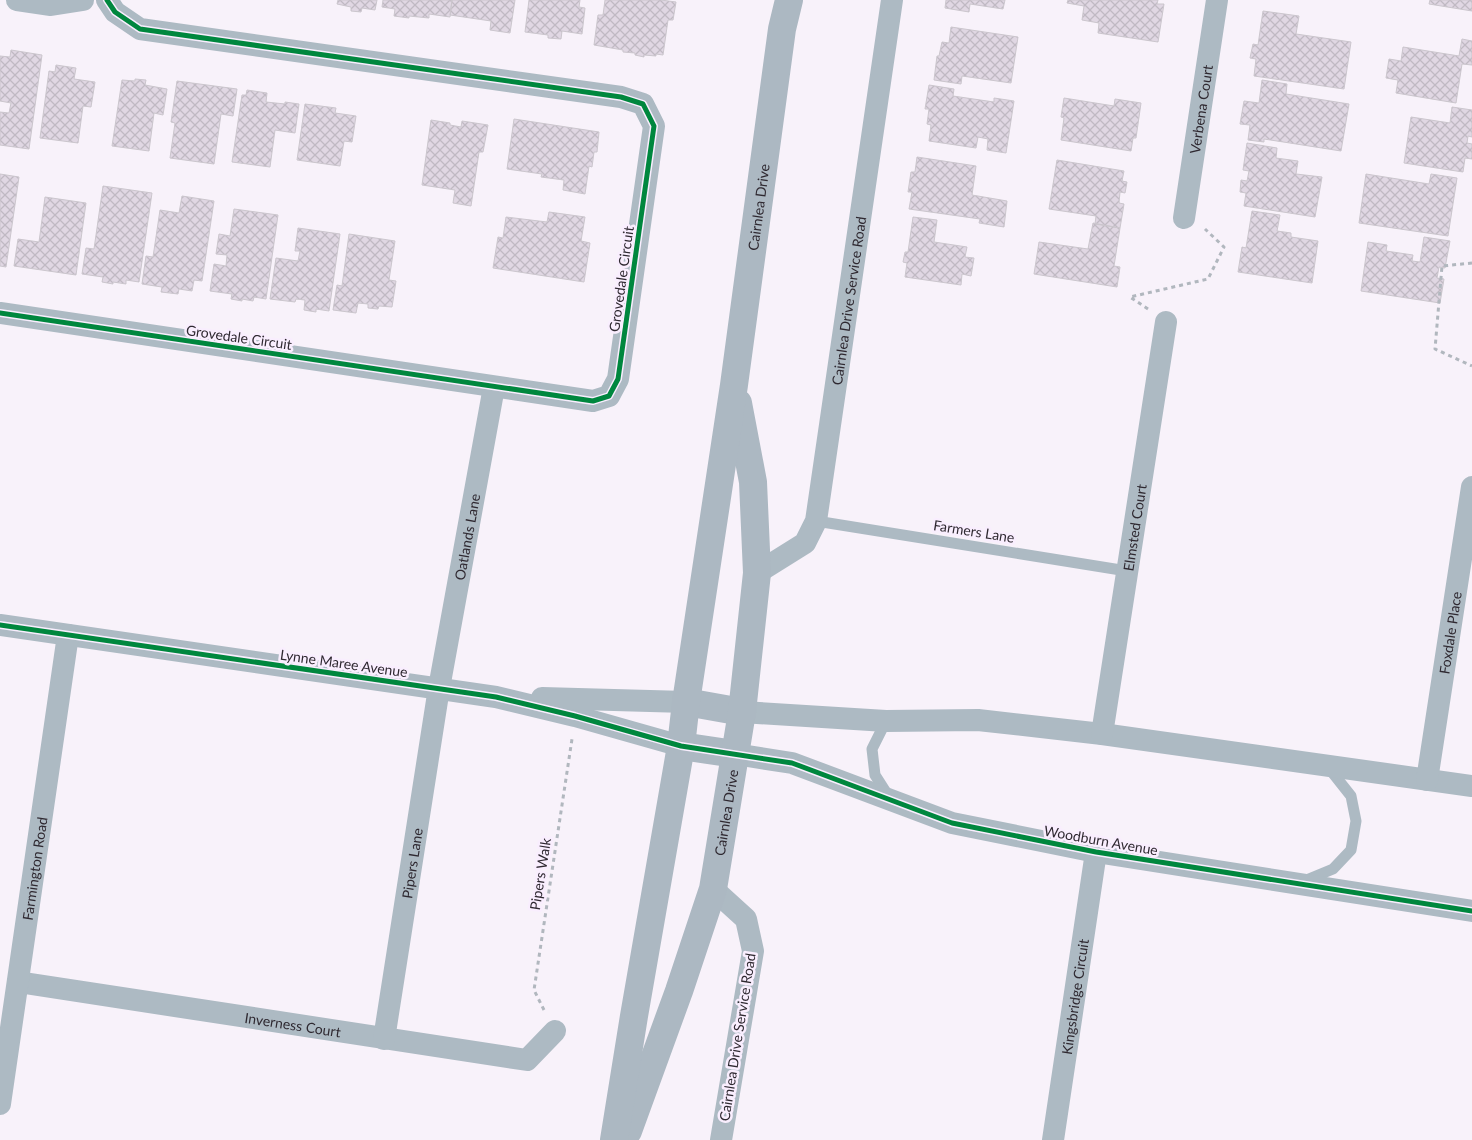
<svg xmlns="http://www.w3.org/2000/svg" width="1472" height="1140" viewBox="0 0 1472 1140" font-family="Lato,sans-serif">
	<style>
		.building { fill: url(#building-cross-hatch); stroke: #cbc6cd }
		.lines { fill: none; stroke-linecap: round; stroke-linejoin: round }
		.path { stroke: #b1b7be; stroke-width: 3; stroke-dasharray: 4 4; stroke-linecap: butt }
		.lane { stroke: #adbac3; stroke-width: 11 }
		.street { stroke: #adbac3; stroke-width: 22 }
		.secondary { stroke: #acb8c2; stroke-width: 28 }
		.cycleway-casing { stroke: #f9eefe; stroke-width: 8 }
		.cycleway { stroke: #00873e; stroke-width: 5 }
		.labels { text-anchor: middle; dominant-baseline: central; stroke-width: 5; stroke-linejoin: round; paint-order: stroke }
		.street-label { font-size: 14px; fill: #2f2931; stroke: #f9eefe }
	</style>
	<defs>
		<pattern id="building-cross-hatch" width="8" height="8" patternUnits="userSpaceOnUse" patternTransform="scale(1.25)"><rect width="8" height="8" fill="#e0d7e3"/><path d="M0 0l8 8M0 8l8-8" fill="none" stroke="#c0b9c3"/></pattern>
	</defs>
	<rect width="100%" height="100%" fill="#f8f2fa"/>
	<path class="building" d="M338,0H377L375,10L362,8L361,12L351,11V7L337,4Z
		M383,0H452L450,17L429,14V18L409,16V18L394,16L395,9L382,7Z
		M452,0H515L510,33L490,30L491,21L450,15Z
		M529,0H580L579,7L585,8L582,34L562,31L561,39L548,38V35L525,32Z
		M605,0H661L676,2L673,20H668L663,55L656,54V56L644,55V57L635,55V53L623,52V50L594,45L598,15H603Z
		M946,0H1005L1003,9L970,4L969,12L945,8Z
		M1068,0H1158L1157,4H1164L1158,42L1098,33L1099,23L1082,20L1084,6L1067,3Z
		M1430,0H1472V11L1429,4Z
		M1263,11L1299,16L1296,34L1351,42L1344,89L1254,76L1256,59L1250,58L1253,44L1258,45Z
		M951,27L1018,37L1011,83L962,76L961,84L934,80L937,56H939L942,42L949,43Z
		M1462,39L1472,41V65L1462,64L1456,103L1396,93L1398,80L1386,78L1389,59L1401,61L1403,47L1459,56Z
		M11,50L42,55L29,149L0,145V112L9,113L11,103L0,101V56L10,57Z
		M56,65L76,68L74,79L95,82L91,107L83,106L78,143L40,138L49,71L55,72Z
		M135,79L146,80L145,85L167,89L163,115L154,113L149,151L112,146L122,80L135,81Z
		M1262,80L1287,84L1286,94L1349,104L1341,151L1264,139V142L1248,140L1250,125L1240,124L1244,101L1259,103Z
		M177,81L237,89L233,116L221,114L214,164L170,158L175,123L171,122Z
		M929,85L954,89L953,96L994,102V98L1014,101L1006,153L987,150L988,139L978,137L976,148L929,141L931,125L927,124L929,109H925Z
		M247,90L267,93L266,102L285,104V102L299,104L295,133L275,130L270,167L232,162L242,95H246Z
		M1064,98L1114,106L1115,99L1141,103L1136,138H1133L1131,151L1061,140L1064,118L1061,117Z
		M305,104L336,108L335,113L356,116L352,142L344,141L340,166L297,160Z
		M1452,107L1472,110V137L1468,136L1467,143L1472,144V159L1465,158L1463,172L1404,163L1411,117L1450,123Z
		M514,119L599,132L597,152H594L592,167L589,166L585,194L563,190L564,180L541,177L542,174L507,169Z
		M431,120L450,123V125L461,127L462,121L488,125L483,152H479L471,206L453,203L455,190L422,185Z
		M1247,143L1277,148L1276,158L1298,161L1296,174L1322,177L1315,217L1244,206L1246,193L1240,192L1241,180L1247,181L1249,171L1243,170Z
		M917,157L976,166L972,195L1007,201L1004,227L979,223L980,219L909,209L912,192H908L911,172H915Z
		M1057,160L1124,171L1122,181L1127,182L1125,193L1120,192L1119,203L1124,204L1120,228L1095,224L1096,216L1049,209Z
		M0,174L19,177L6,267L0,266Z
		M1366,174L1429,184L1431,174L1457,178L1448,236L1359,223Z
		M103,186L152,193L139,282L126,280V284L113,282V284L102,282L103,277L82,274L86,248L94,249Z
		M182,196L214,201L202,281L194,280L192,291L179,289L178,294L161,292L162,287L142,284L146,256L153,257L160,210L179,213Z
		M45,197L86,203L76,275L14,266L18,239L39,242Z
		M234,209L278,215L266,299L254,297L253,301L242,299V301L231,299L232,294L210,291L214,264L226,266L227,255L216,254L219,234L230,236Z
		M1252,211L1280,215L1277,231L1291,233V237L1318,241L1312,283L1238,272L1242,247L1246,248Z
		M549,212L585,217L581,241L590,243L584,282L493,268L498,237L503,238L506,217L547,222Z
		M913,217L937,220L934,242L967,247L965,257L974,258L971,276L962,274L961,285L905,277L907,263L903,262L905,252H908Z
		M1093,223L1120,228L1114,266L1120,267L1117,287L1034,274L1039,242L1088,249Z
		M298,228L340,234L329,311L316,309V312L304,310L305,300L296,299L295,302L270,299L276,258L298,261L300,251H295Z
		M349,234L395,241L389,280L396,281L392,307L379,306L378,309L368,308V304L358,303L356,313L333,310L337,285L342,286Z
		M1424,237L1450,241L1445,268L1439,267L1437,278L1444,279L1440,303L1361,291L1368,242L1387,245L1386,251L1413,255L1412,261L1420,262Z"/>
	<g class="lines">
		<path class="path" d="M1472,263L1442,266L1435,349L1472,366
			M1148,309L1130,297L1208,279L1224,247L1205,229
			M544,1010L534,990L572,739"/>
		<path class="lane" d="M816,521L1127,571
			M886,721L872,749L875,775L889,797
			M1304,881L1333,869L1351,850L1356,821L1351,796L1328,767"/>
		<g class="street">
			<path d="M17,0L51,5L83,0"/>
			<path id="s1" d="M1184,218L1217,0"/>
			<path d="M0,313L593,401L609,396L618,379L654,126L643,104L621,97L140,29L115,12L107,0"/>
			<path id="s2" d="M757,573L805,543L816,521L892,0"/>
			<path d="M0,625L496,697L575,716L681,746"/>
			<path d="M542,698L686,702"/>
			<path d="M742,712L886,721L978,720L1102,734L1472,786"/>
			<path id="s3" d="M1102,734L1166,322"/>
			<path d="M735,754L792,763L952,823L1096,852L1472,911"/>
			<path id="s4" d="M1427,780L1472,487"/>
			<path d="M713,889L746,919L753,951L721,1140"/>
			<path id="s5" d="M18,982L527,1060L555,1031"/>
			<path id="s6" d="M384,1039L439,688L494,387"/>
			<path id="s7" d="M0,1104L68,635"/>
			<path id="s8" d="M1053,1140L1096,852"/>
		</g>
		<g class="secondary">
			<path d="M686,702L742,712"/>
			<path d="M681,746L735,754"/>
			<path id="s9" d="M628,1131L679,991L713,889L742,712L757,573L753,482L738,403"/>
			<path id="s10" d="M614,1140L634,1016L681,746L686,702L734,385L782,29L789,0"/>
		</g>
		<g class="cycleway-casing">
			<path id="cycleway" d="M0,313L593,401L609,396L618,379L654,126L643,104L621,97L140,29L115,12L107,0
				M0,625L496,697L575,716L681,746L792,763L952,823L1096,852L1472,911"/>
		</g>
		<use href="#cycleway" class="cycleway"/>
	</g>
	<g class="labels">
		<g class="street-label">
			<text stroke="none"><textPath href="#s1" startOffset="110">Verbena Court</textPath></text>
			<text stroke="none"><textPath href="#s10" startOffset="944">Cairnlea Drive</textPath></text>
			<text transform="translate(621 279) rotate(-82)">Grovedale Circuit</text>
			<text stroke="none"><textPath href="#s2" startOffset="304">Cairnlea Drive Service Road</textPath></text>
			<text transform="translate(239 337) rotate(8)">Grovedale Circuit</text>
			<text stroke="none"><textPath href="#s3" startOffset="209">Elmsted Court</textPath></text>
			<text transform="translate(974 531) rotate(9)">Farmers Lane</text>
			<text stroke="none"><textPath href="#s6" startOffset="509">Oatlands Lane</textPath></text>
			<text stroke="none"><textPath href="#s4" startOffset="149">Foxdale Place</textPath></text>
			<text transform="translate(344 663) rotate(8)">Lynne Maree Avenue</text>
			<text stroke="none"><textPath href="#s9" startOffset="334">Cairnlea Drive</textPath></text>
			<text transform="translate(1101 840) rotate(10)">Woodburn Avenue</text>
			<text stroke="none"><textPath href="#s6" startOffset="178">Pipers Lane</textPath></text>
			<text stroke="none"><textPath href="#s7" startOffset="238">Farmington Road</textPath></text>
			<text transform="translate(540 874) rotate(-81)">Pipers Walk</text>
			<text stroke="none"><textPath href="#s8" startOffset="145">Kingsbridge Circuit</textPath></text>
			<text stroke="none"><textPath href="#s5" startOffset="278">Inverness Court</textPath></text>
			<text transform="translate(737 1037) rotate(-81)">Cairnlea Drive Service Road</text>
		</g>
	</g>
</svg>
